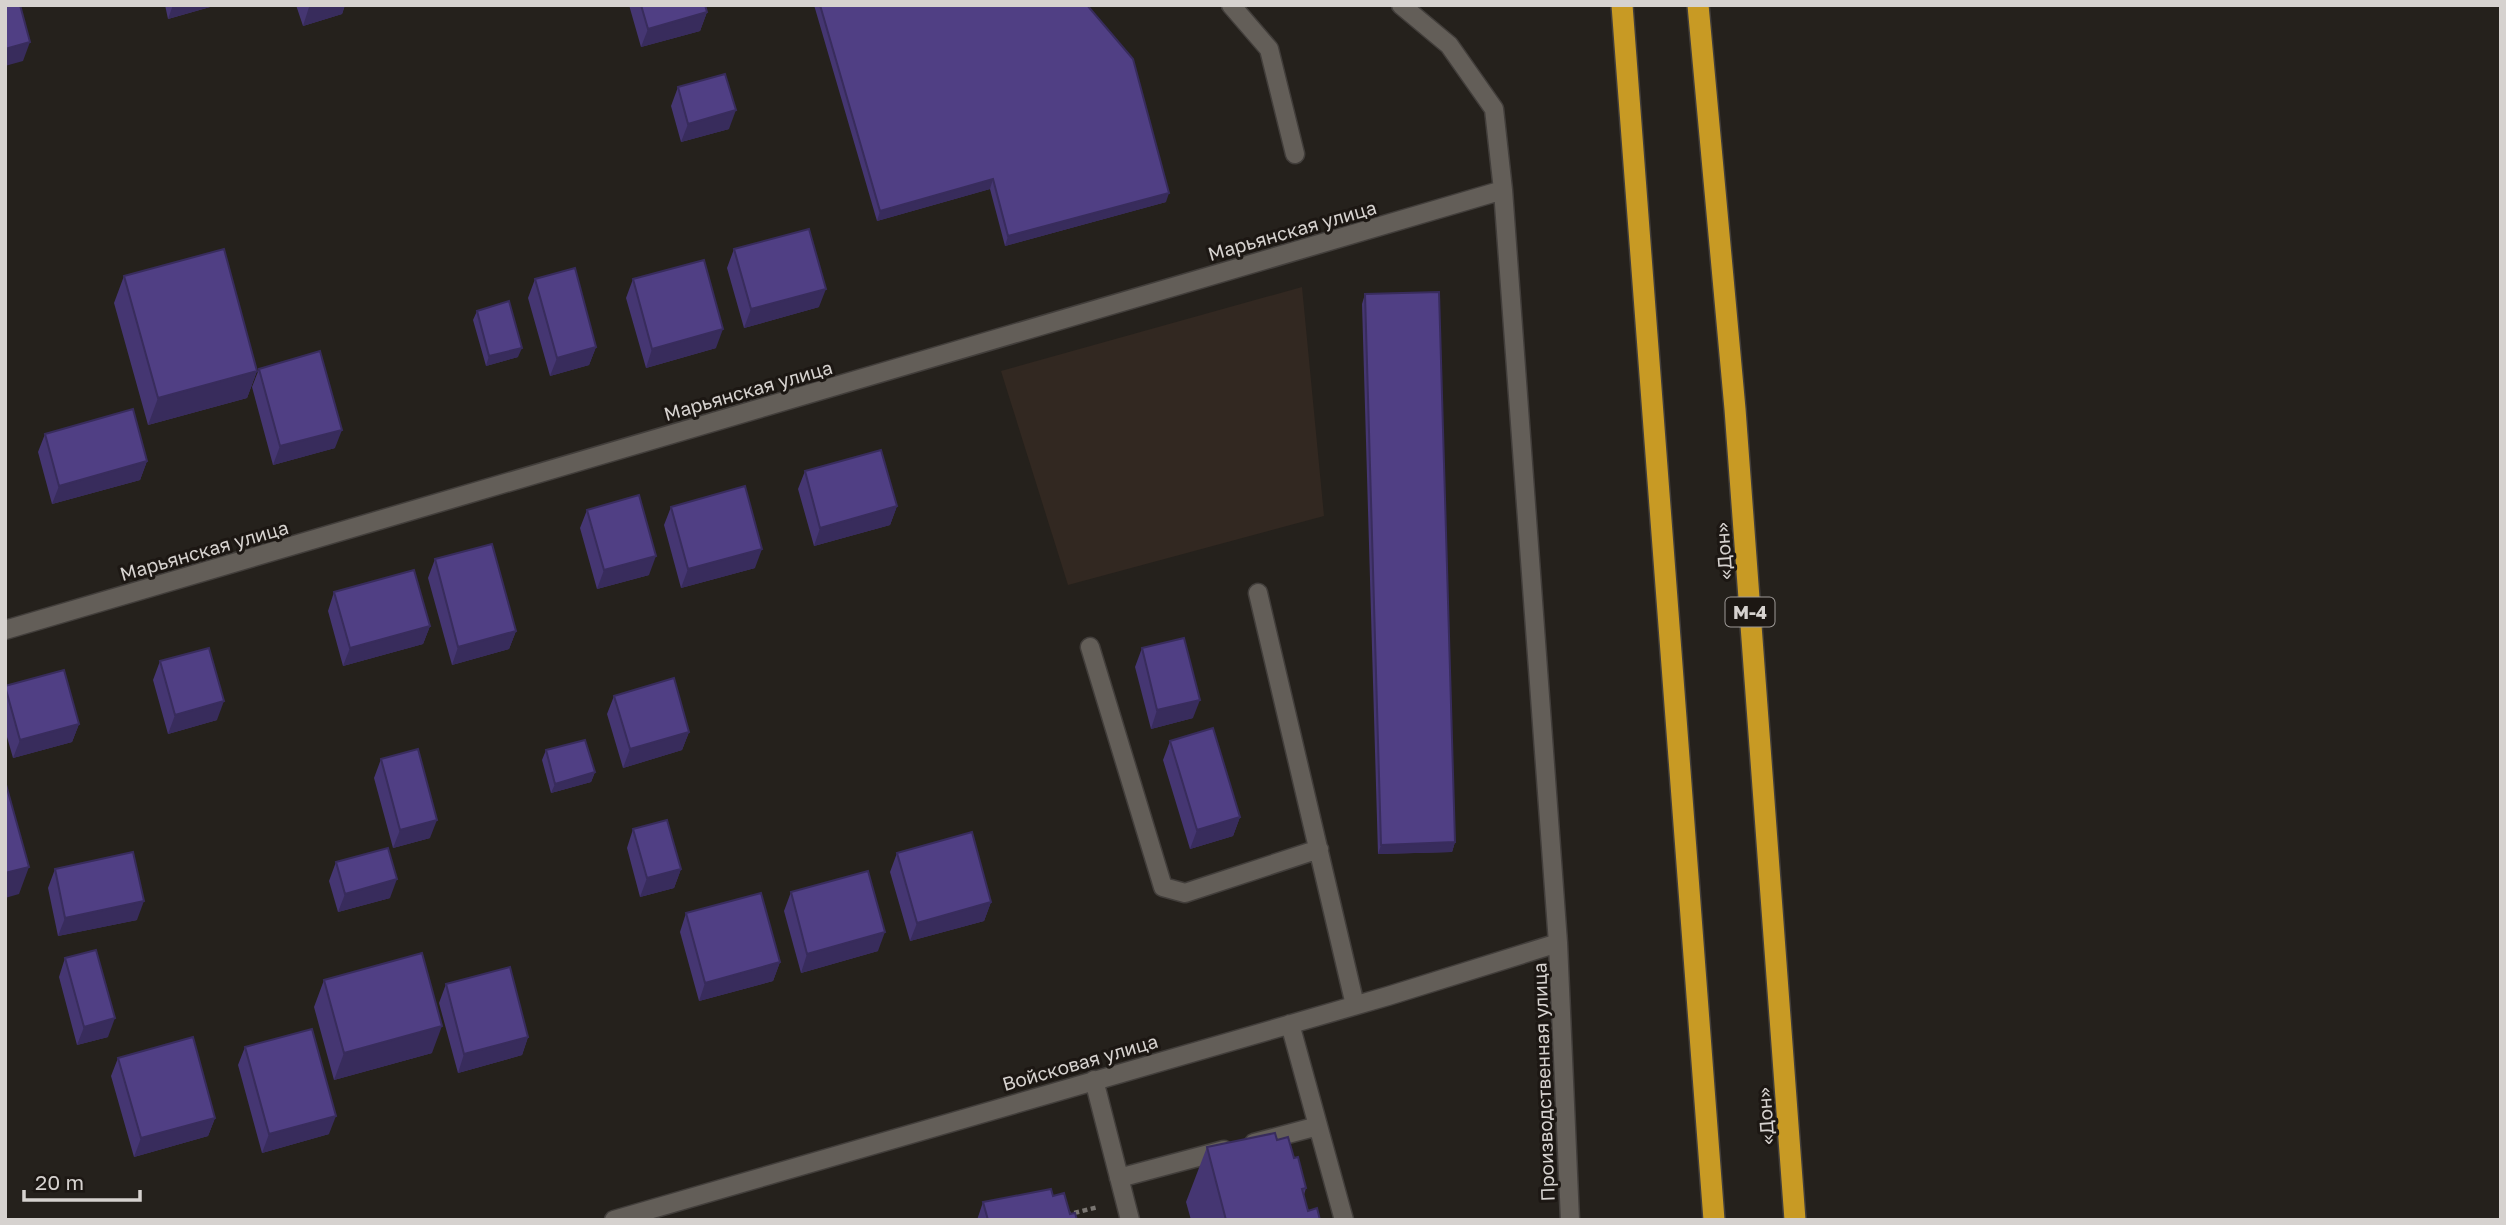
<svg xmlns="http://www.w3.org/2000/svg" width="2506" height="1225" viewBox="0 0 2506 1225" font-family="'Golos Text',sans-serif">
	<style>
		.built { fill: #322821 }
		.lines { fill: none; stroke-linecap: round; stroke-linejoin: round }
		.minor-casing { stroke: #423e3b; stroke-width: 21 }
		.highway-casing { stroke: #423e3b; stroke-width: 24 }
		.path { stroke: #797571; stroke-width: 4.5; stroke-dasharray: 5 3.5; stroke-linecap: butt }
		.minor { stroke: #635e58; stroke-width: 18 }
		.highway { stroke: #c89a24; stroke-width: 21 }
		.wall { fill: #453672 }
		.shaded-wall { fill: #382c5c }
		.building { fill: #503f84; stroke: #382c5c; stroke-width: 2 }
		.labels { text-anchor: middle; dominant-baseline: central; stroke-width: 6; stroke-linejoin: round; paint-order: stroke }
		.shield { fill: #1c1713; stroke: #9e9a97; stroke-width: 2 }
		.shield-label { font-size: 18px; font-weight: bold; fill: #d6d2cf }
		.street-label { font-size: 19px; fill: #d6d2cf; stroke: #1c1713 }
	</style>
	<rect width="100%" height="100%" fill="#25211c"/>
	<path class="built" d="M1302,287L1324,516L1068,585L1001,371Z"/>
	<g class="lines">
		<g class="minor-casing">
			<path id="minor" d="M1231,5L1269,49L1295,154
				M1401,5L1449,45L1494,109L1503,190L1558,943L1570,1220
				M1258,593L1355,1005
				M5,630L1503,190
				M1090,647L1163,887L1185,893L1319,849
				M1290,1024L1344,1220
				M1094,1080L1130,1220
				M1254,1143L1318,1126
				M1119,1178L1224,1150
				M614,1220L1388,996L1558,943"/>
		</g>
		<g class="highway-casing">
			<path id="highway" d="M1622,5L1714,1220
				M1698,5L1735,409L1795,1220"/>
		</g>
		<path class="path" d="M1066,1215L1098,1207"/>
		<use href="#minor" class="minor"/>
		<use href="#highway" class="highway"/>
	</g>
	<path class="wall" d="M165,5H217L168,19Z
		M296,5H345L342,14L303,26Z
		M629,5H705L707,12L700,31L641,47Z
		M814,5H1087L1166,202L1005,246L990,189L877,221Z
		M678,87L729,129L681,142L671,106Z
		M734,249L819,307L744,328L727,268Z
		M124,276L257,371L247,398L148,425L114,303Z
		M535,279L596,347L589,365L550,376L528,298Z
		M633,279L716,348L646,368L626,298Z
		M1365,294L1455,842L1452,852L1378,854L1362,304Z
		M477,311L518,357L486,366L473,320Z
		M259,369L335,448L273,465L252,387Z
		M45,434L147,461L140,480L52,504L38,452Z
		M805,471L897,506L890,525L814,546L798,489Z
		M671,507L755,568L681,588L664,525Z
		M587,510L649,575L597,589L580,528Z
		M435,559L516,631L509,649L452,665L428,578Z
		M334,592L430,626L423,644L343,666L328,611Z
		M1142,648L1193,718L1151,729L1135,667Z
		M160,661L217,720L168,734L153,680Z
		M5,686L79,724L72,742L13,758L5,730Z
		M614,696L689,732L682,750L623,768L607,714Z
		M1170,741L1240,817L1233,836L1190,849L1163,760Z
		M546,750L595,772L591,782L551,793L542,760Z
		M381,759L430,838L393,848L374,778Z
		M633,829L681,869L674,888L640,897L627,848Z
		M897,853L991,902L984,921L910,941L890,872Z
		M336,862L390,898L338,912L329,881Z
		M55,869L137,920L58,936L48,888Z
		M791,892L878,951L801,973L784,911Z
		M686,913L780,962L773,981L699,1001L680,932Z
		M65,958L108,1037L77,1045L59,977Z
		M324,980L432,1053L334,1080L314,1007Z
		M446,984L528,1037L522,1055L458,1073L439,1003Z
		M245,1047L329,1134L262,1153L238,1065Z
		M118,1058L215,1118L208,1136L134,1157L111,1076Z
		M1277,1140L1294,1158L1306,1188L1304,1195L1308,1211L1320,1220H1191L1186,1202L1207,1147Z
		M1053,1196L1077,1220H977L983,1202Z"/>
	<path class="shaded-wall" d="M173,5H217L168,19Z
		M317,5H345L342,14L303,26L309,7Z
		M707,12L700,31L641,47L648,29Z
		M30,42L23,61L5,66V49Z
		M736,110L729,129L681,142L688,124Z
		M993,179L990,189L877,221L880,211Z
		M1169,193L1166,202L1005,246L1008,236Z
		M826,289L819,307L744,328L751,309Z
		M723,329L716,348L646,368L652,349Z
		M596,347L589,365L550,376L557,358Z
		M522,348L518,357L486,366L489,356Z
		M257,371L247,398L148,425L158,398Z
		M342,430L335,448L273,465L280,446Z
		M147,461L140,480L52,504L59,486Z
		M897,506L890,525L814,546L820,528Z
		M762,549L755,568L681,588L688,569Z
		M656,556L649,575L597,589L604,570Z
		M430,626L423,644L343,666L350,648Z
		M516,631L509,649L452,665L458,647Z
		M1200,700L1193,718L1151,729L1157,710Z
		M224,701L217,720L168,734L175,715Z
		M79,724L72,742L13,758L20,740Z
		M689,732L682,750L623,768L630,749Z
		M595,772L591,782L551,793L555,784Z
		M1240,817L1233,836L1190,849L1197,830Z
		M437,820L430,838L393,848L400,830Z
		M1455,842L1452,852L1378,854L1381,845Z
		M29,867L19,894L5,898V873Z
		M681,869L674,888L640,897L647,878Z
		M397,879L390,898L338,912L345,894Z
		M144,901L137,920L58,936L65,918Z
		M991,902L984,921L910,941L917,923Z
		M885,932L878,951L801,973L807,954Z
		M780,962L773,981L699,1001L705,983Z
		M115,1018L108,1037L77,1045L84,1027Z
		M442,1026L432,1053L334,1080L344,1053Z
		M528,1037L522,1055L458,1073L464,1054Z
		M336,1116L329,1134L262,1153L269,1134Z
		M215,1118L208,1136L134,1157L141,1138Z"/>
	<path class="building" d="M5,5H20L30,42L5,49Z
		M641,5H705L707,12L648,29Z
		M820,5H1087L1133,59L1169,193L1008,236L993,179L880,211Z
		M725,74L736,110L688,124L678,87Z
		M809,229L826,289L751,309L734,249Z
		M224,249L257,371L158,398L124,276Z
		M704,260L723,329L652,349L633,279Z
		M575,268L596,347L557,358L535,279Z
		M1439,292L1455,842L1381,845L1365,294Z
		M509,301L522,348L489,356L477,311Z
		M320,351L342,430L280,446L259,369Z
		M133,409L147,461L59,486L45,434Z
		M881,450L897,506L820,528L805,471Z
		M745,486L762,549L688,569L671,507Z
		M639,495L656,556L604,570L587,510Z
		M492,544L516,631L458,647L435,559Z
		M414,570L430,626L350,648L334,592Z
		M1184,638L1200,700L1157,710L1142,648Z
		M209,648L224,701L175,715L160,661Z
		M64,670L79,724L20,740L5,686Z
		M674,678L689,732L630,749L614,696Z
		M1213,728L1240,817L1197,830L1170,741Z
		M585,740L595,772L555,784L546,750Z
		M418,749L437,820L400,830L381,759Z
		M5,781L29,867L5,873Z
		M667,820L681,869L647,878L633,829Z
		M972,832L991,902L917,923L897,853Z
		M388,848L397,879L345,894L336,862Z
		M133,852L144,901L65,918L55,869Z
		M868,871L885,932L807,954L791,892Z
		M761,893L780,962L705,983L686,913Z
		M96,950L115,1018L84,1027L65,958Z
		M422,953L442,1026L344,1053L324,980Z
		M510,967L528,1037L464,1054L446,984Z
		M312,1029L336,1116L269,1134L245,1047Z
		M193,1037L215,1118L141,1138L118,1058Z
		M1275,1133L1277,1140L1288,1137L1294,1158L1298,1157L1306,1188L1302,1189L1308,1211L1317,1208L1320,1220H1226L1207,1147Z
		M1051,1189L1053,1196L1064,1193L1070,1214L1075,1213L1077,1220H988L983,1202Z"/>
	<g class="labels">
		<rect class="shield" x="1725.5" y="597.5" width="49" height="29" rx="5"/>
		<g class="shield-label">
			<text x="1750" y="612">М-4</text>
		</g>
		<g class="street-label">
			<text transform="translate(1292 230) rotate(-16)">Марьянская улица</text>
			<text transform="translate(748 390) rotate(-16)">Марьянская улица</text>
			<text transform="translate(204 550) rotate(-16)">Марьянская улица</text>
			<text transform="translate(1723 551) rotate(-94)">«Дон»</text>
			<text transform="translate(1080 1062) rotate(-16)">Войсковая улица</text>
			<text transform="translate(1543 1082) rotate(-92)">Производственная улица</text>
			<text transform="translate(1765 1116) rotate(-94)">«Дон»</text>
		</g>
	</g>
	<rect width="2506" height="1225" fill="none" stroke="#d6d2cf" stroke-width="14"/>
	<path d="M24 1190v10h116v-10" fill="none" stroke="#d6d2cf" stroke-width="3.5"/>
	<text x="35" y="1190" font-size="21" fill="#d6d2cf" stroke="#1c1713" stroke-width="5" paint-order="stroke">20 m</text>
</svg>
